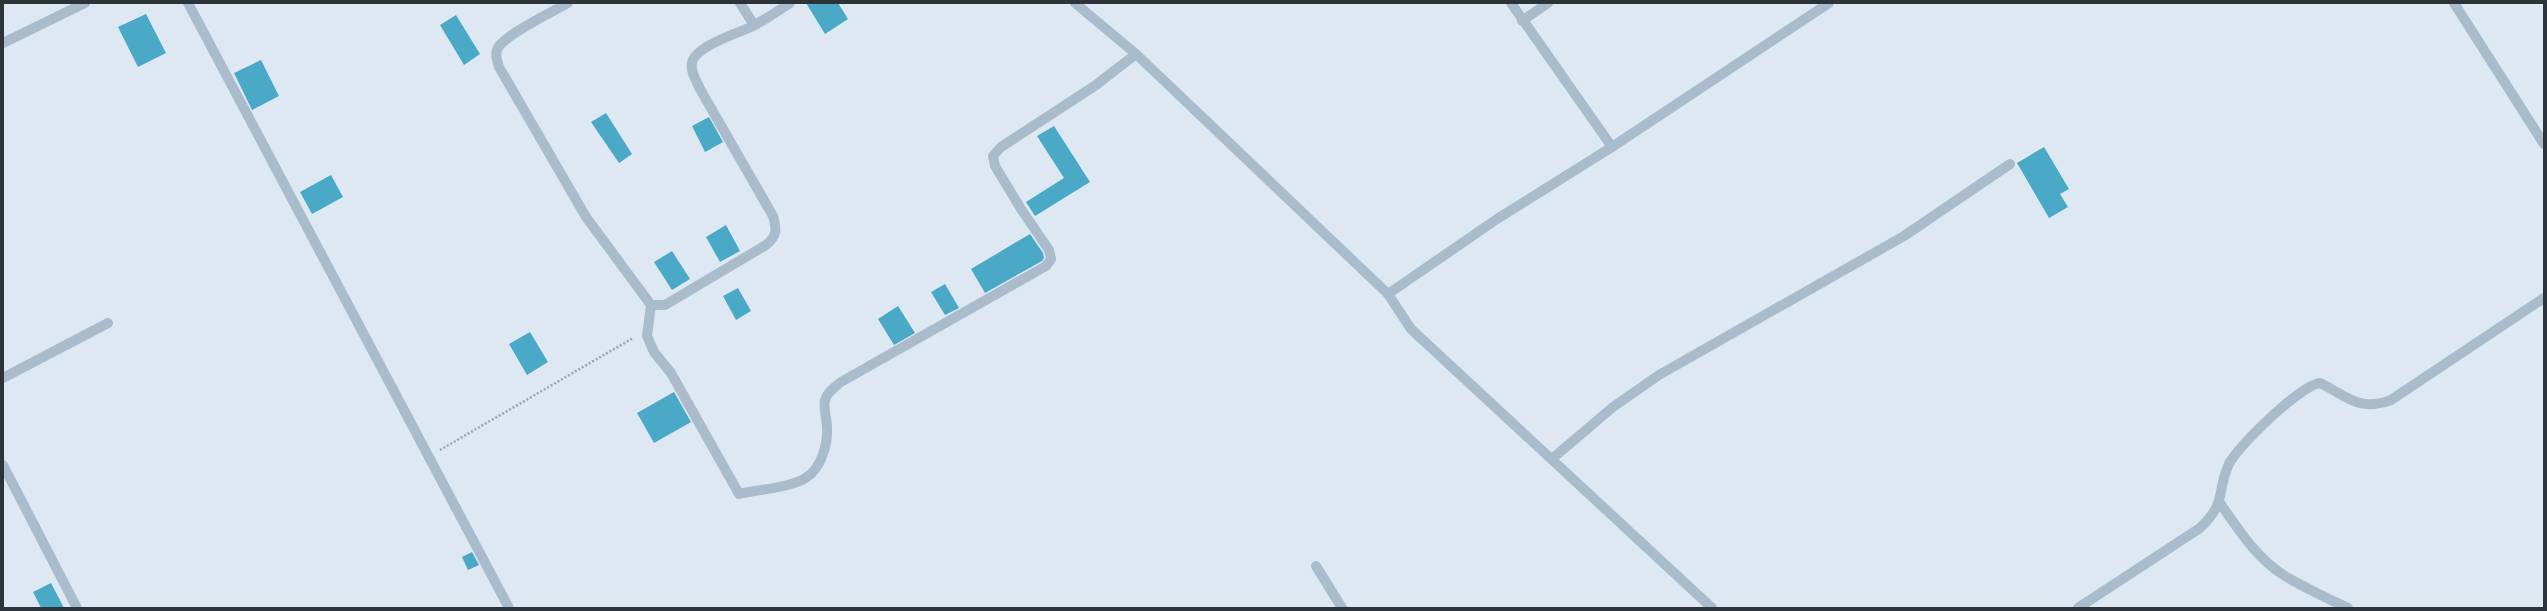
<svg xmlns="http://www.w3.org/2000/svg" width="2547" height="611" viewBox="0 0 2547 611" font-family="'PT Sans',sans-serif">
	<style>
		.building { fill: #49a9c6 }
		.lines { fill: none; stroke-linecap: round; stroke-linejoin: round }
		.path { stroke: #94a8b7; stroke-width: 2.5; stroke-dasharray: 2 2; stroke-linecap: butt }
		.service { stroke: #aabccb; stroke-width: 10 }
		.minor { stroke: #aabccb; stroke-width: 10 }
		.tertiary { stroke: #aabccb; stroke-width: 10 }
	</style>
	<rect width="100%" height="100%" fill="#dee8f3"/>
	<path class="building" d="M806,3H838L848,19L825,34Z
		M146,14L166,53L138,67L118,27Z
		M456,15L480,54L464,65L440,25Z
		M261,60L279,96L252,110L234,73Z
		M606,113L632,154L619,163L591,122Z
		M709,117L723,142L705,152L692,126Z
		M1054,126L1090,182L1035,216L1026,202L1064,178L1037,136Z
		M2044,147L2069,189L2060,194L2068,207L2049,218L2017,163Z
		M331,175L343,197L312,214L300,192Z
		M726,225L740,251L720,262L706,237Z
		M1030,234L1043,253L1044,258L1042,261L985,293L971,269Z
		M672,251L690,279L672,290L654,262Z
		M945,284L959,308L945,315L931,292Z
		M738,288L751,311L736,320L723,296Z
		M898,306L915,333L894,345L878,319Z
		M530,332L548,362L527,375L509,344Z
		M674,392L691,422L654,443L637,413Z
		M472,552L479,565L468,570L462,557Z
		M51,583L64,608H41L33,592Z"/>
	<g class="lines">
		<path class="path" d="M440,450L633,338"/>
		<path class="service" d="M3,378L108,323
			M1553,458L1613,407L1659,375L1904,236L2010,164"/>
		<path class="minor" d="M188,3L509,608
			M568,3C552,12 509,33 499,46C494,53 497,60 499,67L586,217L651,305
			M740,3L754,25
			M790,3C778,11 766,19 753,26C739,33 695,46 692,63C690,71 697,82 700,89L773,216C777,230 777,236 766,245L665,305H651L647,336L654,352L671,373L739,494C758,489 792,488 807,477C821,468 828,444 827,428C827,419 823,408 825,400C827,392 835,387 841,382L1046,266L1051,259L1049,250L1021,209L995,166L993,156L1001,147L1096,85L1136,54
			M1511,3L1612,147
			M2454,3L2544,144
			M1522,21L1548,3
			M3,43L85,3
			M1388,294L1497,219L1612,147L1829,3
			M3,465L77,608
			M2220,503C2238,529 2257,559 2285,576C2305,588 2327,598 2348,608
			M1316,566L1342,608
			M2078,608L2200,528C2227,502 2216,495 2228,466C2236,447 2301,385 2320,383C2347,396 2358,412 2391,400L2544,298"/>
		<path class="tertiary" d="M1075,3L1136,54L1388,294L1411,329L1712,608"/>
	</g>
	<rect width="2547" height="611" fill="none" stroke="#2a3439" stroke-width="8"/>
</svg>
